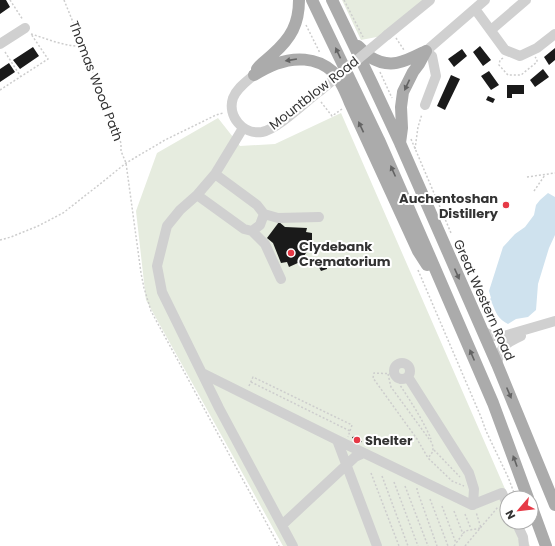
<svg xmlns="http://www.w3.org/2000/svg" width="555" height="546" viewBox="0 0 555 546" font-family="Poppins,sans-serif">
	<style>
		.green { fill: #e6ecdf }
		.water { fill: #cfe2ee }
		.building { fill: #1a1a1a }
		.lines { fill: none; stroke-linecap: round; stroke-linejoin: round }
		.path { stroke: #cdcdcd; stroke-width: 1.5; stroke-dasharray: 2 2; stroke-linecap: butt }
		.minor { stroke: #d0d0d0; stroke-width: 10 }
		.major { stroke: #ababab; stroke-width: 12 }
		.minor-bridge { stroke: #d0d0d0; stroke-width: 10 }
		.oneway { fill: #636363 }
		.poi-dot { fill: #e63946; stroke: #fff; stroke-width: 1.5 }
		.labels { text-anchor: middle; dominant-baseline: central; stroke-width: 4; stroke-linejoin: round; paint-order: stroke }
		.street-label { font-size: 13px; fill: #333; stroke: #fff }
		.poi-label { font-size: 13px; font-weight: bold; fill: #333; stroke: #fff; text-anchor: start }
	</style>
	<rect width="100%" height="100%" fill="#fff"/>
	<path class="green" d="M342,0H430L387,35L361,40Z
		M341,113L509,498H507V522H520L530,546H283L146,300L136,211L157,153L218,118L240,146L275,144Z"/>
	<path class="water" d="M548,193L555,197V235L549,248L538,284L536,310L528,317L516,319L508,324C498,319 496,313 492,303L489,304L488,301L491,298L489,291L503,247L515,234L525,227L534,215L536,205L540,200Z"/>
	<path class="building" d="M0,0H6L10,7L0,14Z
		M480,46L491,60L483,66L473,52Z
		M33,47L39,56L20,69L13,60Z
		M555,48V60L549,65L544,57Z
		M462,49L467,56L454,67L448,59Z
		M9,63L15,72L0,82V69Z
		M543,69L549,77L535,87L530,80Z
		M489,71L499,85L491,90L481,76Z
		M451,75L460,79L445,110L437,106Z
		M507,85H524V94H512V98H507Z
		M488,96L495,99L493,103L486,100Z
		M279,222L285,227L307,228L306,232L312,233V244L300,262L289,267L287,262L281,263L273,243L267,238Z
		M315,260H327V269L321,271Z
		M358,436L362,442L355,443L352,437Z"/>
	<g class="lines">
		<path class="path" d="M10,0L23,20
			M64,0L88,59L94,75L113,118L118,136L121,143V151L126,163L141,273L144,288L151,311L279,546
			M344,0L363,37
			M306,25L320,53
			M31,34C48,39 65,47 83,46
			M396,38L404,50
			M5,52L21,77
			M503,58L500,60L499,65L508,75H521L537,62V59L535,57
			M380,72L392,98
			M0,90L48,59L31,34
			M321,102L332,116L342,109
			M411,139L451,233
			M415,149L418,127L422,114
			M527,177L555,173
			M534,191L545,175
			M0,240L11,237L38,226L63,213L100,184L126,163L165,140L216,115L223,113
			M418,270L481,417L486,431L508,477L516,498
			M388,374L391,387L432,443C434,451 433,452 428,458
			M395,374L374,373L373,378L417,439L428,458L452,481L464,486
			M251,382L350,431
			M400,382V385C411,402 423,420 431,439
			M249,386L253,377L352,425L348,437
			M434,450L460,477
			M371,473L399,546
			M382,476L408,546
			M394,482L418,546
			M405,486L428,546
			M417,488V490L437,546
			M430,499L448,546
			M442,506L456,543
			M454,511L463,534
			M465,514L471,529
			M454,546L465,531L481,528L476,512
			M465,546L498,507"/>
		<path class="minor" d="M475,9L505,50L520,56L537,48L555,34
			M491,30L526,0
			M387,35L430,0
			M0,44L25,28
			M254,75C246,82 237,88 233,98C227,116 243,135 262,132C278,129 306,101 320,91
			M425,105L436,76L432,56L426,51L485,0
			M215,174L197,195L180,210L167,226L157,266L162,292L219,408L293,546
			M197,195L244,229L252,231L260,225L264,214L257,205L215,174L243,128
			M264,214L278,218L319,217
			M252,231L265,244L281,279
			M483,331L492,336H504L555,321
			M394 371a8 8 0 1 1 16 0a8 8 0 1 1-16 0Z
			M497,364C501,346 504,344 521,336
			M202,373L337,440L472,505L502,493L507,504
			M408,377L469,473L474,489L473,505
			M337,440L377,546
			M516,522L523,537L524,546
			M282,525L355,457L364,453"/>
		<path class="major" d="M312,0L379,140L430,257L493,403L528,498
			M332,0L372,83L400,143L497,364L555,505
			M358,46C362,49 365,54 370,57C391,70 406,61 426,51
			M257,69C261,63 268,59 273,54C291,38 299,24 299,0
			M254,75C261,71 268,67 276,64C294,57 316,57 332,71C340,78 346,93 350,103L418,251L427,265
			M400,143L402,128L401,107L403,92L413,72L419,64L426,51
			M531,505L546,546"/>
		<path class="minor-bridge" d="M320,91L387,35"/>
	</g>
	<defs><path id="oneway-solid" d="M-6-.8H1V-3.2L6.5 0L1 3.2V.8H-6Z"/></defs>
	<g class="oneway">
		<use href="#oneway-solid" transform="translate(338 53) rotate(-115)"/>
		<use href="#oneway-solid" transform="translate(291 60) rotate(171)"/>
		<use href="#oneway-solid" transform="translate(407 85) rotate(115)"/>
		<use href="#oneway-solid" transform="translate(361 127) rotate(-115)"/>
		<use href="#oneway-solid" transform="translate(393 171) rotate(-114)"/>
		<use href="#oneway-solid" transform="translate(457 274) rotate(66)"/>
		<use href="#oneway-solid" transform="translate(472 355) rotate(-113)"/>
		<use href="#oneway-solid" transform="translate(509 393) rotate(67)"/>
		<use href="#oneway-solid" transform="translate(515 461) rotate(-110)"/>
	</g>
	<g class="poi-dot">
		<circle cx="506" cy="205" r="4"/>
		<circle cx="291" cy="253" r="4"/>
		<circle cx="357" cy="440" r="4"/>
	</g>
	<g class="labels">
		<g class="street-label">
			<text transform="translate(96 81) rotate(69)">Thomas Wood Path</text>
			<text transform="translate(314 93) rotate(-38)">Mountblow Road</text>
			<text transform="translate(484 300) rotate(66)">Great Western Road</text>
		</g>
		<g class="poi-label">
			<text x="498" y="198" text-anchor="end">Auchentoshan<tspan x="498" dy="15">Distillery</tspan></text>
			<text x="299" y="246">Clydebank<tspan x="299" dy="15">Crematorium</tspan></text>
			<text x="365" y="440">Shelter</text>
		</g>
	</g>
	<g transform="translate(519 510) rotate(242)"><circle r="19" fill="#ffffff" stroke="#adadad"/>
	<path d="M0-3L7 15L0 10L-7 15Z" fill="#e63946"/>
	<text y="-6" font-size="11" font-weight="bold" text-anchor="middle" fill="#333333">N</text>
	</g>
</svg>
